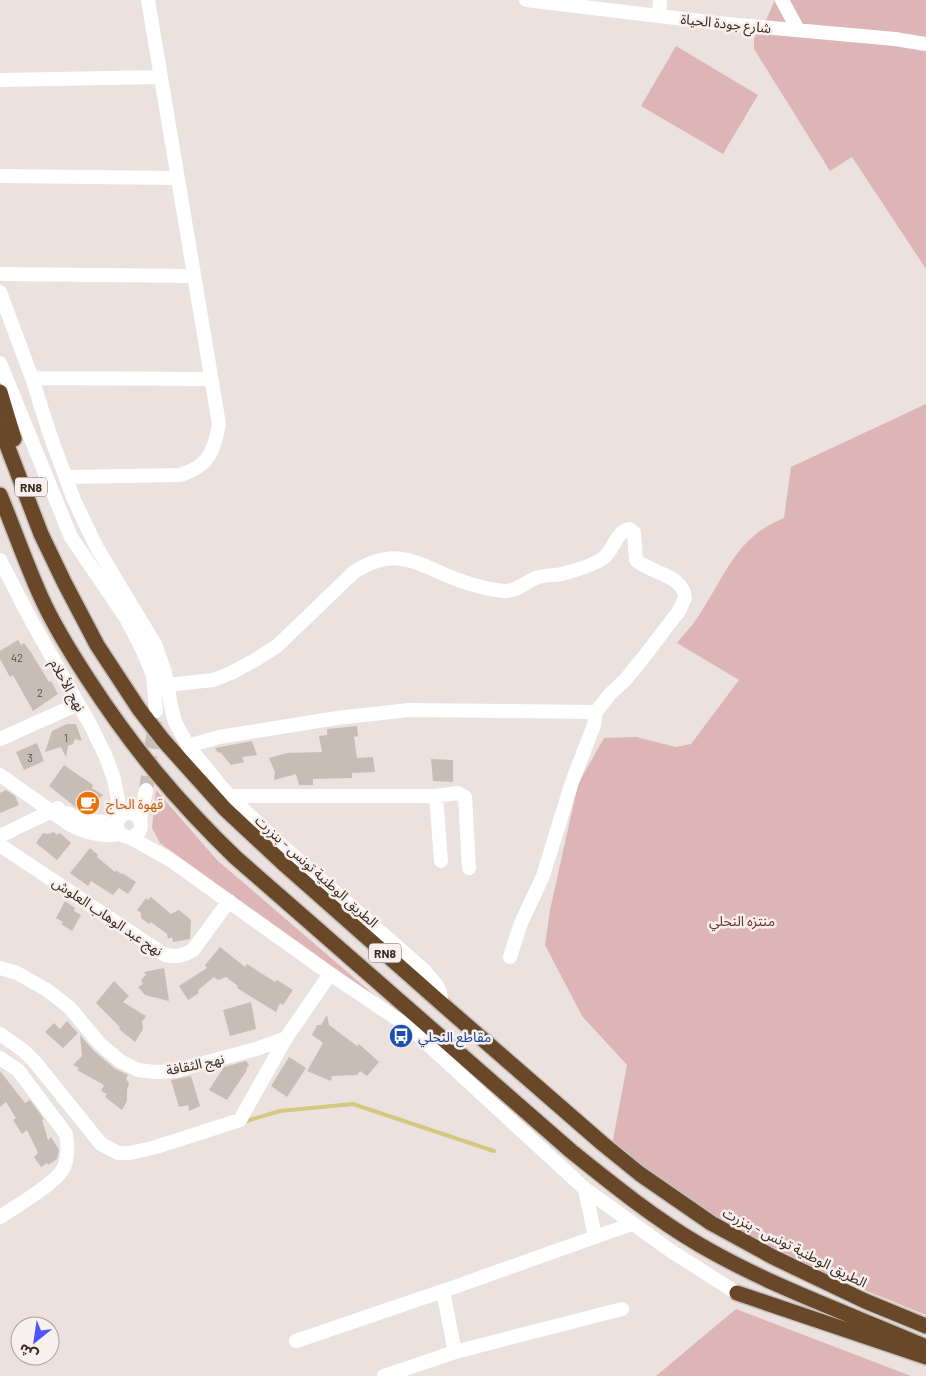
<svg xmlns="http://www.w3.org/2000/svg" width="926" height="1376" viewBox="0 0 926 1376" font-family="Barlow,'Noto Sans Arabic',sans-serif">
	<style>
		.green { fill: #ddb5b7 }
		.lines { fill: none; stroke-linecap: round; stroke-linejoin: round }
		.stream { stroke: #d3c782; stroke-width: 4 }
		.building { fill: #c8bcb6 }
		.minor-tunnel { stroke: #c8bdb8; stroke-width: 14; stroke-dasharray: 14 7; stroke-linecap: butt }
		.highway-casing { stroke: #c4bfbc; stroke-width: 18 }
		.minor { stroke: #fff; stroke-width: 14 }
		.highway { stroke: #684829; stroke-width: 15 }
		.labels { text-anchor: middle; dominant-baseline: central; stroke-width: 5; stroke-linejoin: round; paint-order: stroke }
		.number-label { font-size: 11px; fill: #5e4f45 }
		.shield { fill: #f7f0ee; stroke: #73665d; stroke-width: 1 }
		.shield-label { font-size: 12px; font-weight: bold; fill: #3b2b1f }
		.street-label { font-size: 14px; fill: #3b2b1f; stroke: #f7f0ee }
		.food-label { font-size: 14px; fill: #c56008; stroke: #f7f0ee; text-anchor: start }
		.park-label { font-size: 14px; fill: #732d27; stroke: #f7f0ee }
		.transit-label { font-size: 14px; fill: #164399; stroke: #f7f0ee; text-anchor: start }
	</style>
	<rect width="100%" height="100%" fill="#ebe1de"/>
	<path class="green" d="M775,0H926V269L852,157L830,171L754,49V38L766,20Z
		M676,46L758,95L723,154L641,106Z
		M926,404V1315L803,1265L715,1219L612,1145L627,1065L582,1016L545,945L550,910L578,784L604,738L636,737L676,747L691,744L739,680L677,643C685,633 695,623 701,612C727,572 737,537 784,518L791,467Z
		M156,790L217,860L381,1001L160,843L152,828Z
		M736,1309L911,1376H656Z"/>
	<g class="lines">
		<path class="stream" d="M243,1122L280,1111L353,1104L494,1151"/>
	</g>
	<path class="building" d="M18,640L21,645L24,643L32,654L49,682L51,681L58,694L33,711L13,675L10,677L0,659V651Z
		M67,724H76L82,741L75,739L73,744L68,746L66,757L61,747L45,752L52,731Z
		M357,726L358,736L354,737L357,758L373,757L375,772L352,773V778L313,779V785H299L296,774L274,780L275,772L269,758L287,753L322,752L319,736L327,735V729Z
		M252,741L257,755L242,757L244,762L231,765L220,752L218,753L215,748Z
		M37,743L44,761L24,770L16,752Z
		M431,759L453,760V782L433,781Z
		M64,765L93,785L92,788L103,795L87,812L78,809L49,786Z
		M6,790L15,796L19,805L0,813V793Z
		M54,832L57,835L60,833L71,843L57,860L36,843L43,833L48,834Z
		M90,848L98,855L97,857L115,872L116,870L121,874L122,873L136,882L128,894L119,888L113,895L91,881L88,886L70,873Z
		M151,897L171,914L179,910L191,920L190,939L173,942L172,937L168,939L167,934L151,922L149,924L141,918V913L137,910L146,898L148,900Z
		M65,901L75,908L74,911L81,915L72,931L61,924L63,922L56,918Z
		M220,947L245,967L247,964L275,982L277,980L293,990L283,1005L280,1003L276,1012L237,988L238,986L226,977L218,980L214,977L198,990L199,993L188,1000L179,986L207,968L205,965Z
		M164,968L169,1001L145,995L138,987L143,984L141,980L146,975L144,972Z
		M114,981L129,996L123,1002L146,1016L142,1022L143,1029L135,1042L119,1029L120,1027L96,1003Z
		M251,1002L256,1029L230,1036L223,1010Z
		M327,1015L329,1025L357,1046L359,1044L379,1062L367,1076L360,1071L357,1075L332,1076L331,1081L307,1071L323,1043L312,1035L317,1025H321Z
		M67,1021L78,1033L63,1048L45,1032L54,1023L60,1029Z
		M80,1035L94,1051L114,1068L128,1075L126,1078L129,1084L127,1090V1101L122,1110L105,1097L107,1094L101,1091L104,1085L77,1070L79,1068L73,1065L82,1056Z
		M289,1057L306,1068L287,1097L271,1086Z
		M246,1061L249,1065L246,1069L247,1070L227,1100L209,1090L224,1067Z
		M0,1071L25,1103L30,1100L44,1119L42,1120L48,1140L51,1137L59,1150L57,1159L48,1165L47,1163L41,1167L34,1157L38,1153L27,1130L22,1134L13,1120L16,1118L6,1102L0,1107Z
		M191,1076L200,1106L189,1111L188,1105L179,1107L171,1080Z"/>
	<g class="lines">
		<path class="minor-tunnel" d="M146,790L155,721"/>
		<g class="highway-casing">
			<path id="highway" d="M0,392L14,439
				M0,427L41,534L64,582L97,645L139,709L163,740L225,809L285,865L441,1003L603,1144L640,1174L711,1223L773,1257L865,1301L926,1326
				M0,495C14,529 26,564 41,597C54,626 71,653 88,679C132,747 177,801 235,857L571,1151C612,1184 654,1218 700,1245C772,1287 850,1314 926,1347
				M737,1293L926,1357"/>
		</g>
		<path class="minor" d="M526,0L717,23L895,39L926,44
			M782,0L798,30
			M659,15L660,0
			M0,80L161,77
			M0,176L177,178
			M0,274L194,276
			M0,292L32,378L50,435L74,500L97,548L155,644L165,672L171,706L175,722L188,746L229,796L287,850L424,970C433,981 442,988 441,1003
			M0,363L71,537L126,618L143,651L153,675L156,711
			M32,378L211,379
			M66,477L180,475C209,466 214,452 219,424L148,0
			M0,560L32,622L91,726L106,757L114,779L121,816
			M167,685L213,680L231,673L255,660L277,646L354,572C395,546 414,562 453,578C469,584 488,590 505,591C518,591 525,582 536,578C545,574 554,576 562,574C573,571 593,565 602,559C614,552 614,533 629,529L634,532L636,560C650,573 684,575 685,598L679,611L643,658L625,680L610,694L596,712L594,725L572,782L543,876L521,923L510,957
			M0,739L78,704
			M188,746L219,737L337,718L409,710L596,712
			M0,775L69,824C86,833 101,837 120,834
			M229,796H436L458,793L465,797L469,868
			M436,796L441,861
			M117 825a12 12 0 1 1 24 0a12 12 0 1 1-24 0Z
			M67,813C82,822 100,823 117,821
			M140,819L146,790
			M0,836L58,808
			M131,838L169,859L330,974L409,1027L585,1189L671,1251L737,1293
			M0,845L165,955C176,957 183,956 193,950L229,901
			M0,968L17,973L47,990L69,1007L100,1044L120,1061L138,1070L155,1072L174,1071L256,1049L286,1038L330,974
			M0,1034L24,1051L35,1062L101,1144L118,1153H130L156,1147L240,1120L286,1038
			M0,1058L18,1070L66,1134C68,1145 69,1158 63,1169C55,1184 16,1206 0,1217
			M585,1189L595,1237L443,1291L455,1352L622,1309
			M595,1237L632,1224
			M296,1341L443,1291
			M384,1376L455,1352"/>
		<use href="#highway" class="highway"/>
	</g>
	<defs>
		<g id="cafe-disc" transform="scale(1.25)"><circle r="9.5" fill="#e8710a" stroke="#f7f0ee"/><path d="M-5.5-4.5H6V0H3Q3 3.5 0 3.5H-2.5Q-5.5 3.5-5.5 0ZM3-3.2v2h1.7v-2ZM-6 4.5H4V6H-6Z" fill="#fff"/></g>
		<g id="bus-disc" transform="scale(1.25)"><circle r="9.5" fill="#1a4fb4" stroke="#f7f0ee"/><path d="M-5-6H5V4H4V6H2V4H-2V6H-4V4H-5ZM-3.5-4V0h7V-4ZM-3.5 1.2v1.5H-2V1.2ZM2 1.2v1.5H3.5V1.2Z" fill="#fff"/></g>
	</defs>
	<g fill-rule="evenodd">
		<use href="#cafe-disc" x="88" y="803"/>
		<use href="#bus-disc" x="401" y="1036"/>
	</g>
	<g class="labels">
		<g class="number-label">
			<text x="17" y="657">42</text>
			<text x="40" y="692">2</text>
			<text x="66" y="737">1</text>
			<text x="30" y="757">3</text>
		</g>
		<g class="shield">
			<rect x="15" y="477.5" width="32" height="19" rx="4"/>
			<rect x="369" y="943.5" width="32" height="19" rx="4"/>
		</g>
		<g class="shield-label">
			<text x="31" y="487">RN8</text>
			<text x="385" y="953">RN8</text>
		</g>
		<g class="street-label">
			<text transform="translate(726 23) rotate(6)">شارع جودة الحياة</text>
			<text transform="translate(68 685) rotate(61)">نهج الأحلام</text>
			<text transform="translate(317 871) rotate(42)">الطريق الوطنية تونس - بنزرت</text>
			<text transform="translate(108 916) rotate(34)">نهج عبد الوهاب العلوش</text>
			<text transform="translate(195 1064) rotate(-12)">نهج الثقافة</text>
			<text transform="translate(795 1247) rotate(27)">الطريق الوطنية تونس - بنزرت</text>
		</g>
		<g class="food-label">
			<text x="106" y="803">قهوة الحاج</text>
		</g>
		<g class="park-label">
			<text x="742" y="920">منتزه النحلي</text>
		</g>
		<g class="transit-label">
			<text x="418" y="1036">مقاطع النحلي</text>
		</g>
	</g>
	<g transform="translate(35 1341) rotate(210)"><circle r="24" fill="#f7f0ee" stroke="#aca19b"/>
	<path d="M0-4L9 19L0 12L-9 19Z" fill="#4d57f9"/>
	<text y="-8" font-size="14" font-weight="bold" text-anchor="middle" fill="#3b2b1f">ش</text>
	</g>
</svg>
